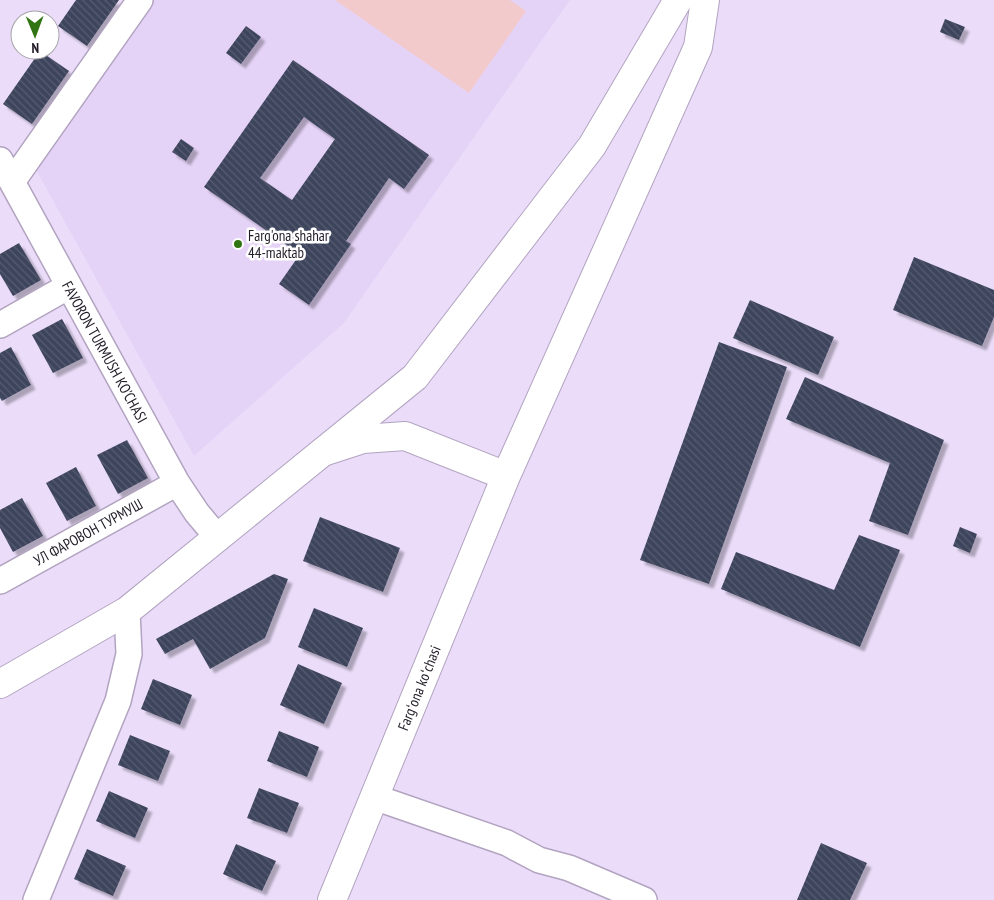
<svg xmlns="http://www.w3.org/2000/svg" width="994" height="900" viewBox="0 0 994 900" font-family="'PT Sans Narrow',sans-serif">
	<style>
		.built { fill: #e5d3f7 }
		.grass { fill: #f2cacc }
		.building { fill: url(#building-back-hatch); fill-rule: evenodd; filter: url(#shadow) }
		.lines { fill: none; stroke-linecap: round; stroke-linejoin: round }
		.minor-casing { stroke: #b2a4c0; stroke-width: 28 }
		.tertiary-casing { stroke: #b2a4c0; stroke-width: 30 }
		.secondary-casing { stroke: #b2a4c0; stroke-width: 30 }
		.minor { stroke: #fff; stroke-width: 25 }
		.tertiary { stroke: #fff; stroke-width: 28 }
		.secondary { stroke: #fff; stroke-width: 28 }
		.poi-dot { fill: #317413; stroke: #fff; stroke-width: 2 }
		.labels { text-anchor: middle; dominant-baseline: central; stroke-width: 5; stroke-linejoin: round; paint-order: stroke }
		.poi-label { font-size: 15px; fill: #211c27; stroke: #fff; text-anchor: start }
		.street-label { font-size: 15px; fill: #211c27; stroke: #fff }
	</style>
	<defs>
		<pattern id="building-back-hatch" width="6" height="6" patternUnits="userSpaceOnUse" patternTransform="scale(1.25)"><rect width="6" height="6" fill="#3e445d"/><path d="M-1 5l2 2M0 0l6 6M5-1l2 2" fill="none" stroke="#575c70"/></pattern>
		<filter id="shadow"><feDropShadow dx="4.5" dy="4.5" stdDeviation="1" flood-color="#0004"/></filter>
	</defs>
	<rect width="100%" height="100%" fill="#ebddfa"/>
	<path class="built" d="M151,0H570L344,323L194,456L34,166Z"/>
	<path class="grass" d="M335,0H510L526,11L469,93Z"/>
	<path class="building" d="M76,0H119L87,46L58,26Z
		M945,19L965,27L959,40L940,32Z
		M246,26L261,37L241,64L226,53Z
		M40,51L69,71L32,124L3,104Z
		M293,60L429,155L404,189L389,178L346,241L351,244L309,305L279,284L300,254L204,187ZM304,117L335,139L292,200L260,178Z
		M181,139L194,148L186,161L172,152Z
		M19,243L41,280L13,296L0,274V254Z
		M914,257L994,290V317L982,346L893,310Z
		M750,300L834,337L818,375L733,338Z
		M62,319L83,358L53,373L32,335Z
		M719,342L787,367L709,584L640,560Z
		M11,347L31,385L2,401L0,398V353Z
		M805,377L944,440L908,535L869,521L890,463L786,419Z
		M127,440L148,478L118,494L97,455Z
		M76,467L96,506L67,521L46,483Z
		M22,498L43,536L13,552L0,528V510Z
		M320,517L400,548L383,592L303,561Z
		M960,527L977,534L970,553L953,546Z
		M859,535L900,550L860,647L721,589L736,552L834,590Z
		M274,574L288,579L265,638L210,669L193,639L165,654L156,639Z
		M314,608L363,628L347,667L298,647Z
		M298,664L342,683L324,724L280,705Z
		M153,679L192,695L180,725L141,709Z
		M279,731L319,747L307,777L267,761Z
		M130,735L170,751L158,781L118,765Z
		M259,788L299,803L287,833L247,818Z
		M109,791L148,808L135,838L96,821Z
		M821,843L867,863L850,900H797Z
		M236,844L276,861L262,891L223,874Z
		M87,849L126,866L113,896L74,879Z"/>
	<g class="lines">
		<g class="minor-casing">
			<path id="minor" d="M0,160L177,483L197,513L218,538
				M12,182L140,0
				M0,325L69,286
				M0,581L177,483
				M374,797L507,843L539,860L569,868L644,900
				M36,900L118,701L129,654L127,611"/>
		</g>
		<g class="tertiary-casing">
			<path id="tertiary" d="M323,452L363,439L405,436L506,476
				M332,900L506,476L698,47L705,0"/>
		</g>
		<g class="secondary-casing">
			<path id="secondary" d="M0,684L127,611L415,377L592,146L678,0"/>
		</g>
		<use href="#minor" class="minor"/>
		<use href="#tertiary" class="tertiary"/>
		<use href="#secondary" class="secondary"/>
	</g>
	<circle class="poi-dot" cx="238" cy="244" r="5"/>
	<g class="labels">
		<g class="poi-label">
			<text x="248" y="235">Farg'ona shahar<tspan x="248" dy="17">44-maktab</tspan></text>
		</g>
		<g class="street-label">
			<text transform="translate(105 352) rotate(61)">FAVORON TURMUSH KO'CHASI</text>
			<text transform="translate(88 532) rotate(-29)">УЛ ФАРОВОН ТУРМУШ</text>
			<text transform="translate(419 688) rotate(-68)">Fargʻona koʻchasi</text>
		</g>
	</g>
	<g transform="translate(35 35) rotate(179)"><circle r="24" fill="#ffffff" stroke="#a6a4a9"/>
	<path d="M0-4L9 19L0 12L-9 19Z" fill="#317413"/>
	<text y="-8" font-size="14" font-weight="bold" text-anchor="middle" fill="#211c27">N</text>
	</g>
</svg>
